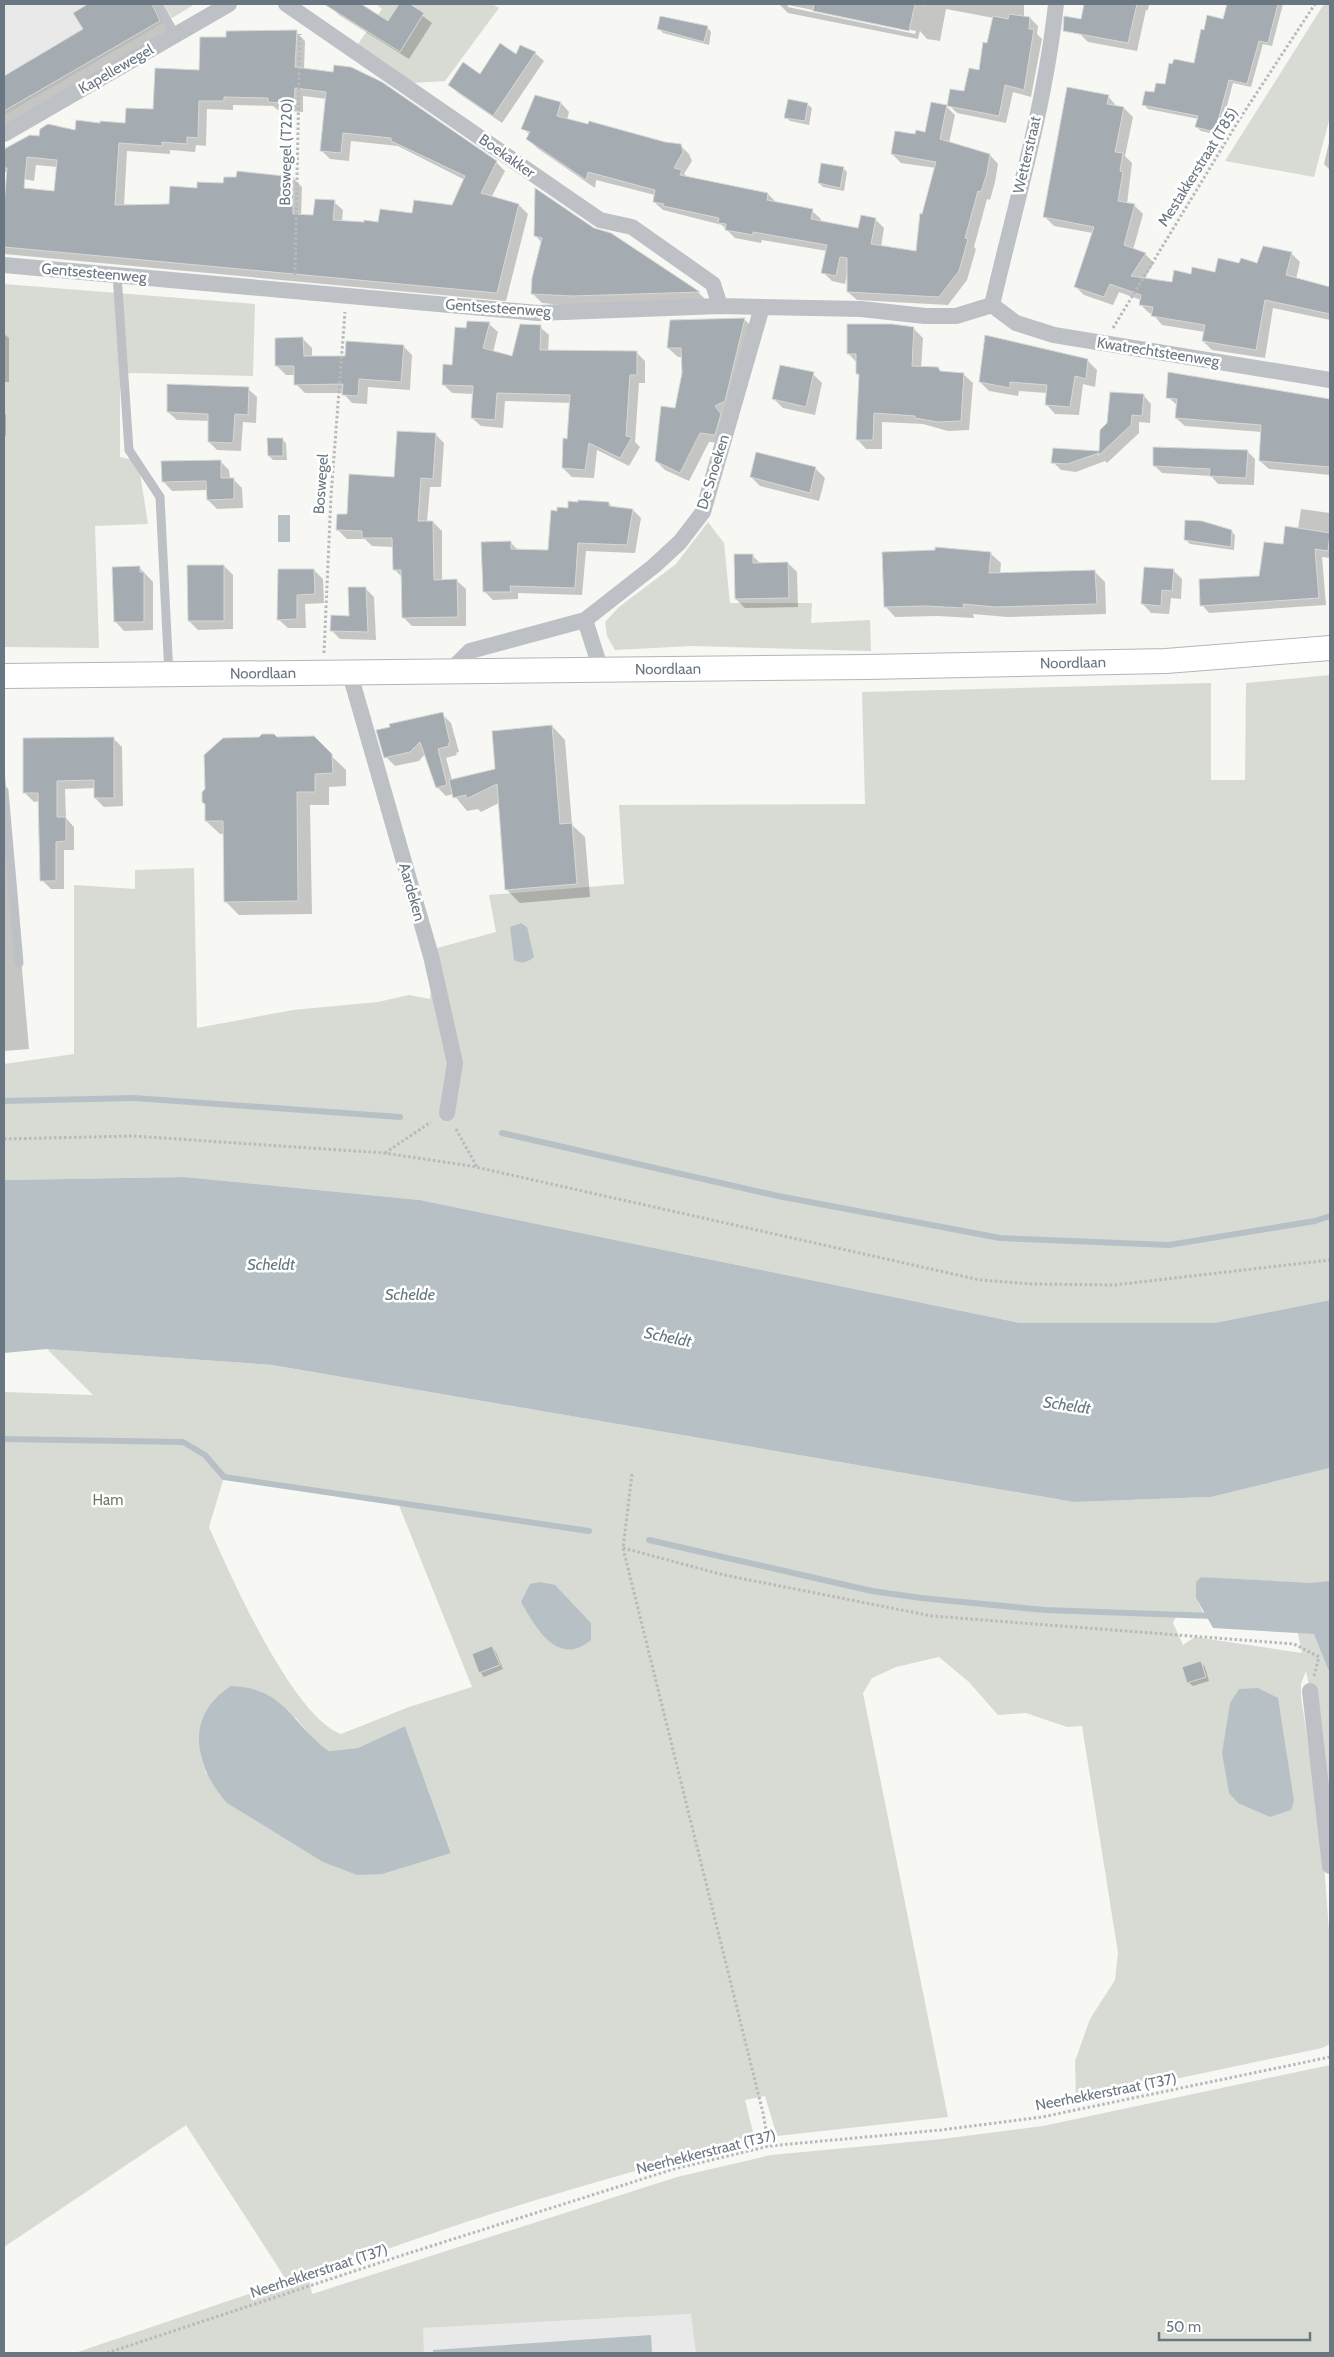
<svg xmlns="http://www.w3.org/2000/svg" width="1334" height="2357" viewBox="0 0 1334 2357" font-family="Cabin,sans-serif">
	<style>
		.built { fill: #e8e9e8 }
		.green { fill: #d7dbd4; fill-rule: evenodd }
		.water { fill: #b7c1c5 }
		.shadow { fill: #0003; fill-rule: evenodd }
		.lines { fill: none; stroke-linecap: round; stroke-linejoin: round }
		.stream { stroke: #b7c1c5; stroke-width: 6 }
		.building { fill: #a5acb1; stroke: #d8d8d7; fill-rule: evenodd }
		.secondary-casing { stroke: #b2b6ba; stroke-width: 26 }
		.path { stroke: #b7babc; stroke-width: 3; stroke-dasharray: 2.5 2.5; stroke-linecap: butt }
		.lane { stroke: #bdc0c4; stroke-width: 9 }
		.street { stroke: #bdc0c4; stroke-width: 16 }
		.secondary { stroke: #fff; stroke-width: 24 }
		.labels { text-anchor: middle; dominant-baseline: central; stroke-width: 5; stroke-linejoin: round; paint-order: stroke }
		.street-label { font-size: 15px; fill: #6a7782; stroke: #fff }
		.park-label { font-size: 15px; fill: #6b7a68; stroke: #fff }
		.water-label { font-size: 16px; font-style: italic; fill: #66777e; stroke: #fff }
	</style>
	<rect width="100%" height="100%" fill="#f7f7f4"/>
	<path class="built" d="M4,4H195L4,115Z
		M692,2314L696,2353H424L422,2328Z"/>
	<path class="green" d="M164,4H195L172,18Z
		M376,4H492L499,8L445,81L412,83L356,47L382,9Z
		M1324,4H1330V117L1314,177L1225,161Z
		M4,284L255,304L253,376L135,373L120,374V457L138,461L148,524L95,526L99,648L4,647Z
		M708,522L724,543L730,603H812L811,623L870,620L871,651L692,646L615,650L607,636L605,622L619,607L676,564Z
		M1330,675V1300L1214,1323H1020L420,1200L185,1177L4,1180V1064L74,1054V885L135,889V870L194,868L197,1028L293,1010L378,1002L409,995L430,999L437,948L496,932L489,895L624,884L619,805L865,804L862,692L1211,683V780H1245L1246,683Z
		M47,1349L272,1365L1074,1502L1211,1497L1330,1468V1866L1310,1691L1306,1671L1301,1684V1697L1322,1837L1330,1944V2044L1322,2048L1076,2100L1075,2061L1090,2019L1115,1980L1118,1953L1082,1726L1067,1727L1026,1713L998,1715L969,1682L939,1657L896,1667L872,1678L863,1693L948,2117L777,2136L765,2096L745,2100L755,2140C604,2177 454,2222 309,2278L312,2294L677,2177L771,2155L942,2139L1043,2126L1330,2065V2353H696L691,2314L423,2328L424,2353H75L287,2281L186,2125L4,2247V1392L93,1395ZM224,1477L398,1503L472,1687L409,1707L341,1734C293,1717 230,1575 209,1527ZM1201,1577L1287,1582L1302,1653L1195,1637L1183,1645L1173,1623L1176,1616L1205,1617L1196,1598ZM1230,1703L1238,1803L1229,1715ZM296,1718L313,1739L329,1751L358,1748L405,1726L451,1852L419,1862L206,1773L201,1758L199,1742Z"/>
	<path class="water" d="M278,515H290V542H278Z
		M521,923L527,927L534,957C527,963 521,964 514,960L510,927Z
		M185,1177L420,1200L1020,1323H1214L1330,1300V1468L1211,1497L1074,1502L272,1365L47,1349L4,1353V1180Z
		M1201,1577L1311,1583L1330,1581V1684L1329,1671L1314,1634L1213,1628L1196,1598V1582Z
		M540,1582L555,1585L591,1623V1640C558,1668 536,1628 521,1602L530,1584Z
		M231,1686C286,1688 290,1723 329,1751L358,1748L405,1726L451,1853L382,1874L357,1875L323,1862L227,1803C194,1766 184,1716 231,1686Z
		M1258,1688L1278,1698L1294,1801L1291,1810L1270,1817L1238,1803L1229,1793L1222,1753L1230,1703L1239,1689Z
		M651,2335L652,2353H433V2350Z"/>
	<path class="shadow" d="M91,4H155L173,36L4,133V77L85,29L75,13Z
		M331,4H359L388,22L400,4H407L432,23L409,59L339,15L330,6Z
		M779,4H922L924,6V4H1024V17L1030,18L1038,26L1037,34L1042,39L1031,97L1013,92L1006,123L957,113L949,105L965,93L980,71L994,18L946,9L940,41L927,39L920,31L918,39L788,13ZM788,5L916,31L915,34L788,7Z
		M1085,4H1149L1148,10H1146L1137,51L1088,42L1079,33Z
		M1229,4H1283L1272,46L1263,44L1251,87L1233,83L1219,135L1201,131L1197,127L1199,119L1148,109L1144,105L1155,93L1195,64L1205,31L1224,20Z
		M707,27L711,32L709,45L663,33L659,28Z
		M296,32L305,41L304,70L496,162L505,171L491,198L519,205L528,214L506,301L4,254V199L89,207L57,167L36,165L34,181L10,176L4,171V151L30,136L40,137L76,132L101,125L126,124L154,110L200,71L227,38ZM303,96L327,99L321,150L330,159L349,161L351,141L398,146L465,180L452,206L380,223L342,221L343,210L334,202L314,216L301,215L302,187L293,178L224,184L198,189L170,205L124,206L127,151L170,154V150L195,152L196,145L206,146L207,109L233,110V105L273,106L278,110L303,112Z
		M535,53L544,61L502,123L458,93L449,84L480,75L517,56Z
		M1108,96L1117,107L1124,108L1133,117L1125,156L1132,163L1127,204L1134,205L1143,214L1133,250L1146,255L1154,263L1144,279L1173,283L1192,275L1216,274L1240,264L1258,265L1291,253L1300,262L1296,279L1330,289V320L1273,308L1265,358L1212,350L1203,341L1205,332L1162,325L1153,314L1149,313L1140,304L1141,300L1119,292L1113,305L1084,295L1075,286L1093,233L1054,226L1045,217Z
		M561,103L569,112L567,120L665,144L680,145L689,154L692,161L684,174L689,178L768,194L777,203L812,211L821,219L820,222L859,229L876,220L884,228L881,247L918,252L923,215L936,168L901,163L892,154L916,136L926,134L946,106L955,115L949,143L990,155L998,164L995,182L990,200L987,199L974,247L976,249L967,280L948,305L857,300L848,292L847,274L845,284L832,281L823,272L827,251L762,240L761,243L735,238L722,225L663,210L654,202L655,195L596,180L595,188L537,148L528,139L530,135L523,128Z
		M807,104L812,108L809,125L790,121L785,117Z
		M1330,138V170L1324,164Z
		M843,168L847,172L844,191L823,187L819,183Z
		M594,229L610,234L699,293L706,300L563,305L542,303L533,294L542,243L535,235Z
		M745,320L754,329L724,443L709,442L689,481L665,470L656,461L676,410L683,373V357H678L668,348L671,321Z
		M489,324L498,332L493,352L513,357L540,327L549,335L548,352H636L645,361V383H639L635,442L640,447L629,466L597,450L594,478L572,477L563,468L568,440L571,403L505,401L503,428L481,426L472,418L474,394L452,393L443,384L453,366L467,329Z
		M913,328L923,338L921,368H938L942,372L963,374L973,383L969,430L948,431L923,424L882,422V449H866L857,439L860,376L857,374V363L848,353Z
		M4,334L9,338V382H4Z
		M303,339L312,348V357H346L403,346L412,355L410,390L368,387L367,404L352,403L343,393H305L296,384V375H286L277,366Z
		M1087,360L1097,370L1095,387L1083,384L1079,415L1055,414L1046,404L1047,393L1019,391L1018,396L989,391L980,382Z
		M813,374L822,383L815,415L783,408L774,399Z
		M1169,374L1330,401V475L1269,469L1260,461L1262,432L1185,426L1176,418L1178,406L1168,397Z
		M248,389L257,397L256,423L243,422L241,451L217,450L209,442L210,421L177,420L168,412Z
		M1143,395L1151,404L1150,423L1139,422V433L1107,463L1105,461L1076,472L1061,470L1053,462L1100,452Z
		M4,413L6,415V436L4,435Z
		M435,434L444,443L441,487H430L427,522H433L442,531V581H457L466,589V626H412L403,617L402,577L394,569V547L372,546L365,539H347L338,530L348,515L395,478Z
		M282,439L286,443L287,460H273L269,456Z
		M1247,451L1255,459L1254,485L1218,484L1211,476L1162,473L1154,465Z
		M757,454L816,469L825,478L819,501L760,486L751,477Z
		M220,461L229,470L230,479H233L242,488L243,508L217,509L208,500V490L172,491L163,481Z
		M609,503L613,508L633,510L641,518L635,553L586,551L582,595L518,593V599L493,600L485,592L511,543L518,550L550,551L558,512Z
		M1301,509L1330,513V558L1322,557L1326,605L1209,613L1202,605L1260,577L1298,529Z
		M1231,531L1235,535L1234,550L1190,544L1186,540Z
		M990,553L1001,563L1000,574L1095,572L1105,582L1106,614L1007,617L973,614L974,618L937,616L895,617L885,606Z
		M752,555L761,564L788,563L797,572L798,607L745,608L736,599Z
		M224,566L233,575V629L198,630L189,621Z
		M139,567L153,582V630L124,631L115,621Z
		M314,570L323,579L324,603L305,604L306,628H288L278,619Z
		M1173,570L1182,579L1181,599L1171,598L1169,614L1151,613L1142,603Z
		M365,588L374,597L376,640L340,639L332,631L350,617Z
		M442,714L451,723L459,752L456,753L457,755L446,758L452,780L497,770L552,726L565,740L572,825L585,837L590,897L520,903L506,889L499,803L481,812L478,809L467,811L453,794L446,796L437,787L425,754L419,761L395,766L386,757Z
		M113,738L122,747L123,806L104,807L95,798V788L65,789L66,818L74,827V850H64V889H51L42,880L39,801L34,802L25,793Z
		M313,738L346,770V786L329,787V805H310L312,914L239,915L225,901V834H220L206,821Z
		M4,763L29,1049L4,1051Z
		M492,1647L496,1652L503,1669L484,1677L480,1672Z
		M1201,1663L1205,1667L1209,1681L1193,1686L1188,1682Z"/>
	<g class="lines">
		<path class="stream" d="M4,1101L134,1098L400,1117
			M502,1133L778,1196L1000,1238L1169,1245L1315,1221L1330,1216
			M4,1439L183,1442L205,1455L224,1477L589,1531
			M649,1540L872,1591L921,1598L1045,1610L1213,1616"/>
	</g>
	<path class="building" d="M88,4H152L160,21L4,111V76L83,29L73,13Z
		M324,4H361L388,21L399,4H410L424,13L400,52Z
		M814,4H915L909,31L813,11Z
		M1084,4H1137L1128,43L1063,31L1064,16L1081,19Z
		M1227,4H1278L1268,43L1259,41L1247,84L1229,80L1215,132L1195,127L1198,116L1142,105L1145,91L1154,92L1156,83L1165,84L1169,63L1172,64L1174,59L1194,63L1201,29L1204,30L1207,15L1223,19Z
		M1009,14L1030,17L1029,29H1034L1024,90L1005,85L999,116L947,106L950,89L964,91L969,68L979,70L983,42L987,43L993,16L1008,19Z
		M660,16L708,26L704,42L657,29Z
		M297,30L295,67L333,72L334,65L351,67L382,82L497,161L481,193L519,204L497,293L4,247V205L7,168H4V149L30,135L39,136L40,129L48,124L75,130L76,120L100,123V121L125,123L126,108L153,109L155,68L199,70L200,37H226V31ZM295,88L326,92L320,151L341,153L343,133L391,138V141L465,176L452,205L414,200L412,213L380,209L378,222L364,220V222L333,220L335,200L315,199L313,215L293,214V177L237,171L236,177H224L223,183L197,182V188L170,186L169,204L115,205L119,143L162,146V142L187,144V137L198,138L199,101H224V97L268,98V102L294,104ZM27,157L57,160L54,191L24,188Z
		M500,43L516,54L520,45L536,52L493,116L448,85L463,62L480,74Z
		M1067,87L1109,95L1107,104L1124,107L1115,152L1123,153L1120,171L1123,172L1118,201L1135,204L1124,245L1146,253L1131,276L1172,282L1174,270L1191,274L1192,267L1215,272L1218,258L1239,263L1241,258L1257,263L1263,246L1292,252L1286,275L1330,287V314L1265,300L1256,350L1202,341L1205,325L1151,316L1153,307L1139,305L1141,295L1110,284L1104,297L1074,287L1094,227L1043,217Z
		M535,95L561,102L557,116L588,124L589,121L665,142L681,144L683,152L674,168L682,170L680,175L768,193L767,200L813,209L811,219L858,228L861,215L876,218L871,244L916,251L920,213L922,214L936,162L891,154L895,131L915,134L916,130L925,132L931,102L947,105L940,139L990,154L987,173L981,192L978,191L965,238L968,239L959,271L939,297L847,292V258L840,257L836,276L821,273L827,245L753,232V235L725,230L726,224L718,223L719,218L663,206L664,204L653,202L655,190L588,172L586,180L526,139L530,132L521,129Z
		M788,99L808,103L805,121L784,118Z
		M821,163L844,167L840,188L818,183Z
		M535,188L594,228L611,233L700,292L573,296L531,294L532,278L542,238L534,236Z
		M745,318L725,401L715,406L721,414L715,435L700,433L680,473L655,461L661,406L675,408L682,373L681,348H667L670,320Z
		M467,321L490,322L483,348L512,356L520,324L541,325L540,350L637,351V375H630L626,436L632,437L620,458L589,443L585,470L562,468L563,438L567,439L570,395L497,393L495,420L471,418L473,386L442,385L443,364L452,365L455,327L466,328Z
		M847,324H892L914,327L912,366L938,367L940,371L964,373L961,421L938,422L915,418V416L874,413L873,440H856L859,374H856V354H847Z
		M985,335L1088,359L1086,379L1075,376L1070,407L1045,405L1047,385L1010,382V388L979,382Z
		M303,337L304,356H345L346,341L404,345L401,382L359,379L358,396L342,395L343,384L294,385V366H275V338Z
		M780,365L814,372L806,407L772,399Z
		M1168,372L1330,399V467L1259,461L1261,425L1175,418L1177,399L1166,398Z
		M167,384L249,387L248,415L235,414L233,443L208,442V414L167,412Z
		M1110,392L1144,394L1142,416L1132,415L1131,425L1098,456L1099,453L1067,464L1051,463L1053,448L1099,451L1100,430L1107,423Z
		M397,431L436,433L433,479L421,478L418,521H433L434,580L457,579L458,617L402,618L401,570H393L392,538H362V531L336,530L337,514H347L349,474L394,477Z
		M267,438H283V456H268Z
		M1153,447L1248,450L1246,478L1209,476L1210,469L1153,466Z
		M756,452L816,467L810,493L750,477Z
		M221,460V478H234V499L207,500L206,481L162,482L161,461Z
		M578,500L609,502V506L633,509L627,545L578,543L575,588L510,586L511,592H483L481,542L511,541V549L548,550L551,510L557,511V507L568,508V501L578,502Z
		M1185,520L1202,521L1232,530L1231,547L1184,540Z
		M1285,526L1330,533L1328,551L1315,549L1319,598L1200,606L1199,579L1259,576L1264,542L1283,544Z
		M935,547L991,552L989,573L1095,570L1097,604L996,607L963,604L964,608L926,606L884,607L882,552L935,550Z
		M734,554H753V563L788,562L789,598L735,599Z
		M187,565H224V621H188Z
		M140,566V572H144V622H114L112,567Z
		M1144,567L1174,569L1172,591L1162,590L1161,606L1141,604Z
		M278,569H314L315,594L297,595V619L277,620Z
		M348,587H366L368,632L330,631L331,615L349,616Z
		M443,712L450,743L448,744L449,746L438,749L447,785L436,788L420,742L410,752L384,758L376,730L390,727L389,724Z
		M552,725L560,824L572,823L577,884L505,890L497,784L466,799V795L453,798L449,780L495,769L492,731Z
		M262,734H274L277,737L314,736L332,754L333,773L315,774V792H297L298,901L224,902L223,821H205V804L202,802V792L205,789L204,755L223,738L259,737Z
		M114,737V798H94V780L57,781V817H66V841L56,842V881H40L38,793H23V738Z
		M492,1646L500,1665L479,1673L472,1654Z
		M1201,1661L1206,1677L1187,1683L1182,1667Z"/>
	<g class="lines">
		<g class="secondary-casing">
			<g id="secondary">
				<path id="s1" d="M4,676L866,667L1166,661L1330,648"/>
			</g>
		</g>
		<path class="path" d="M295,275L300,34
			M1113,328L1239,120L1315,4
			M324,653L331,496L345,312
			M456,1129L477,1167
			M4,1139L133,1136L384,1153L471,1166L980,1280L1033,1284L1114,1285L1330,1260
			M385,1153L431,1122
			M632,1474L623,1548L763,2113L769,2146
			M623,1548L724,1575L932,1616L1294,1644L1319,1657L1314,1676
			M107,2353L403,2255L674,2169L769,2146L941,2130L1042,2117L1330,2057"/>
		<path class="lane" d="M158,4L175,35
			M117,275L129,450L160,497L169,675
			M4,791L19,963"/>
		<path class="street" d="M286,4L600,220L632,227L713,284L720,306
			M4,134L229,4
			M4,265L538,313L720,306L861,309L925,316H956L992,305
			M992,305L1016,323L1054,335L1330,380
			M992,305C1015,206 1045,106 1056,4
			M585,620L601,670
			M449,672L470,651L585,620L654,566L680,542L703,512L762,307
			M350,674L431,956L455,1063L447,1113
			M1310,1691L1330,1866"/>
		<use href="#secondary" class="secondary"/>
	</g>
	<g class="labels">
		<g class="street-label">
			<text transform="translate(116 69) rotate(-30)">Kapellewegel</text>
			<text transform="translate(286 152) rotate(-89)">Boswegel (T220)</text>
			<text transform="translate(1027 155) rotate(-77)">Wetterstraat</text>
			<text transform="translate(507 156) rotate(35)">Boekakker</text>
			<text transform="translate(1198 167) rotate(-58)">Mestakkerstraat (T85)</text>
			<text transform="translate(94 273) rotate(5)">Gentsesteenweg</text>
			<text transform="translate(498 308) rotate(4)">Gentsesteenweg</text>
			<text transform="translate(1158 352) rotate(9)">Kwatrechtsteenweg</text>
			<text transform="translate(713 472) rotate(-73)">De Snoeken</text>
			<text transform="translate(321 484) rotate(-86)">Boswegel</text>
			<text stroke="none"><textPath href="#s1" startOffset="1069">Noordlaan</textPath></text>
			<text stroke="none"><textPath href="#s1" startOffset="664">Noordlaan</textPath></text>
			<text stroke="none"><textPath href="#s1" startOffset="259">Noordlaan</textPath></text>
			<text transform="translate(412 892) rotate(74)">Aardeken</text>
			<text transform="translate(1106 2092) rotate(-11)">Neerhekkerstraat (T37)</text>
			<text transform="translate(706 2152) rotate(-14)">Neerhekkerstraat (T37)</text>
			<text transform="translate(319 2271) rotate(-18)">Neerhekkerstraat (T37)</text>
		</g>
		<g class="park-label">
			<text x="108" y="1500">Ham</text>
		</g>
		<g class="water-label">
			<text x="271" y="1264">Scheldt</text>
			<text x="410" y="1294">Schelde</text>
			<text transform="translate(668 1337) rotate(11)">Scheldt</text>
			<text transform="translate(1067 1405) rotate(8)">Scheldt</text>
		</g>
	</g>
	<rect width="1334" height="2357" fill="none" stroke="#6a7782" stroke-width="10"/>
	<path d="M1159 2332v8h151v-8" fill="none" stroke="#6a7782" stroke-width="2.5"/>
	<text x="1166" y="2332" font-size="15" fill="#6a7782" stroke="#ffffff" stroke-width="4" paint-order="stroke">50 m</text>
</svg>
